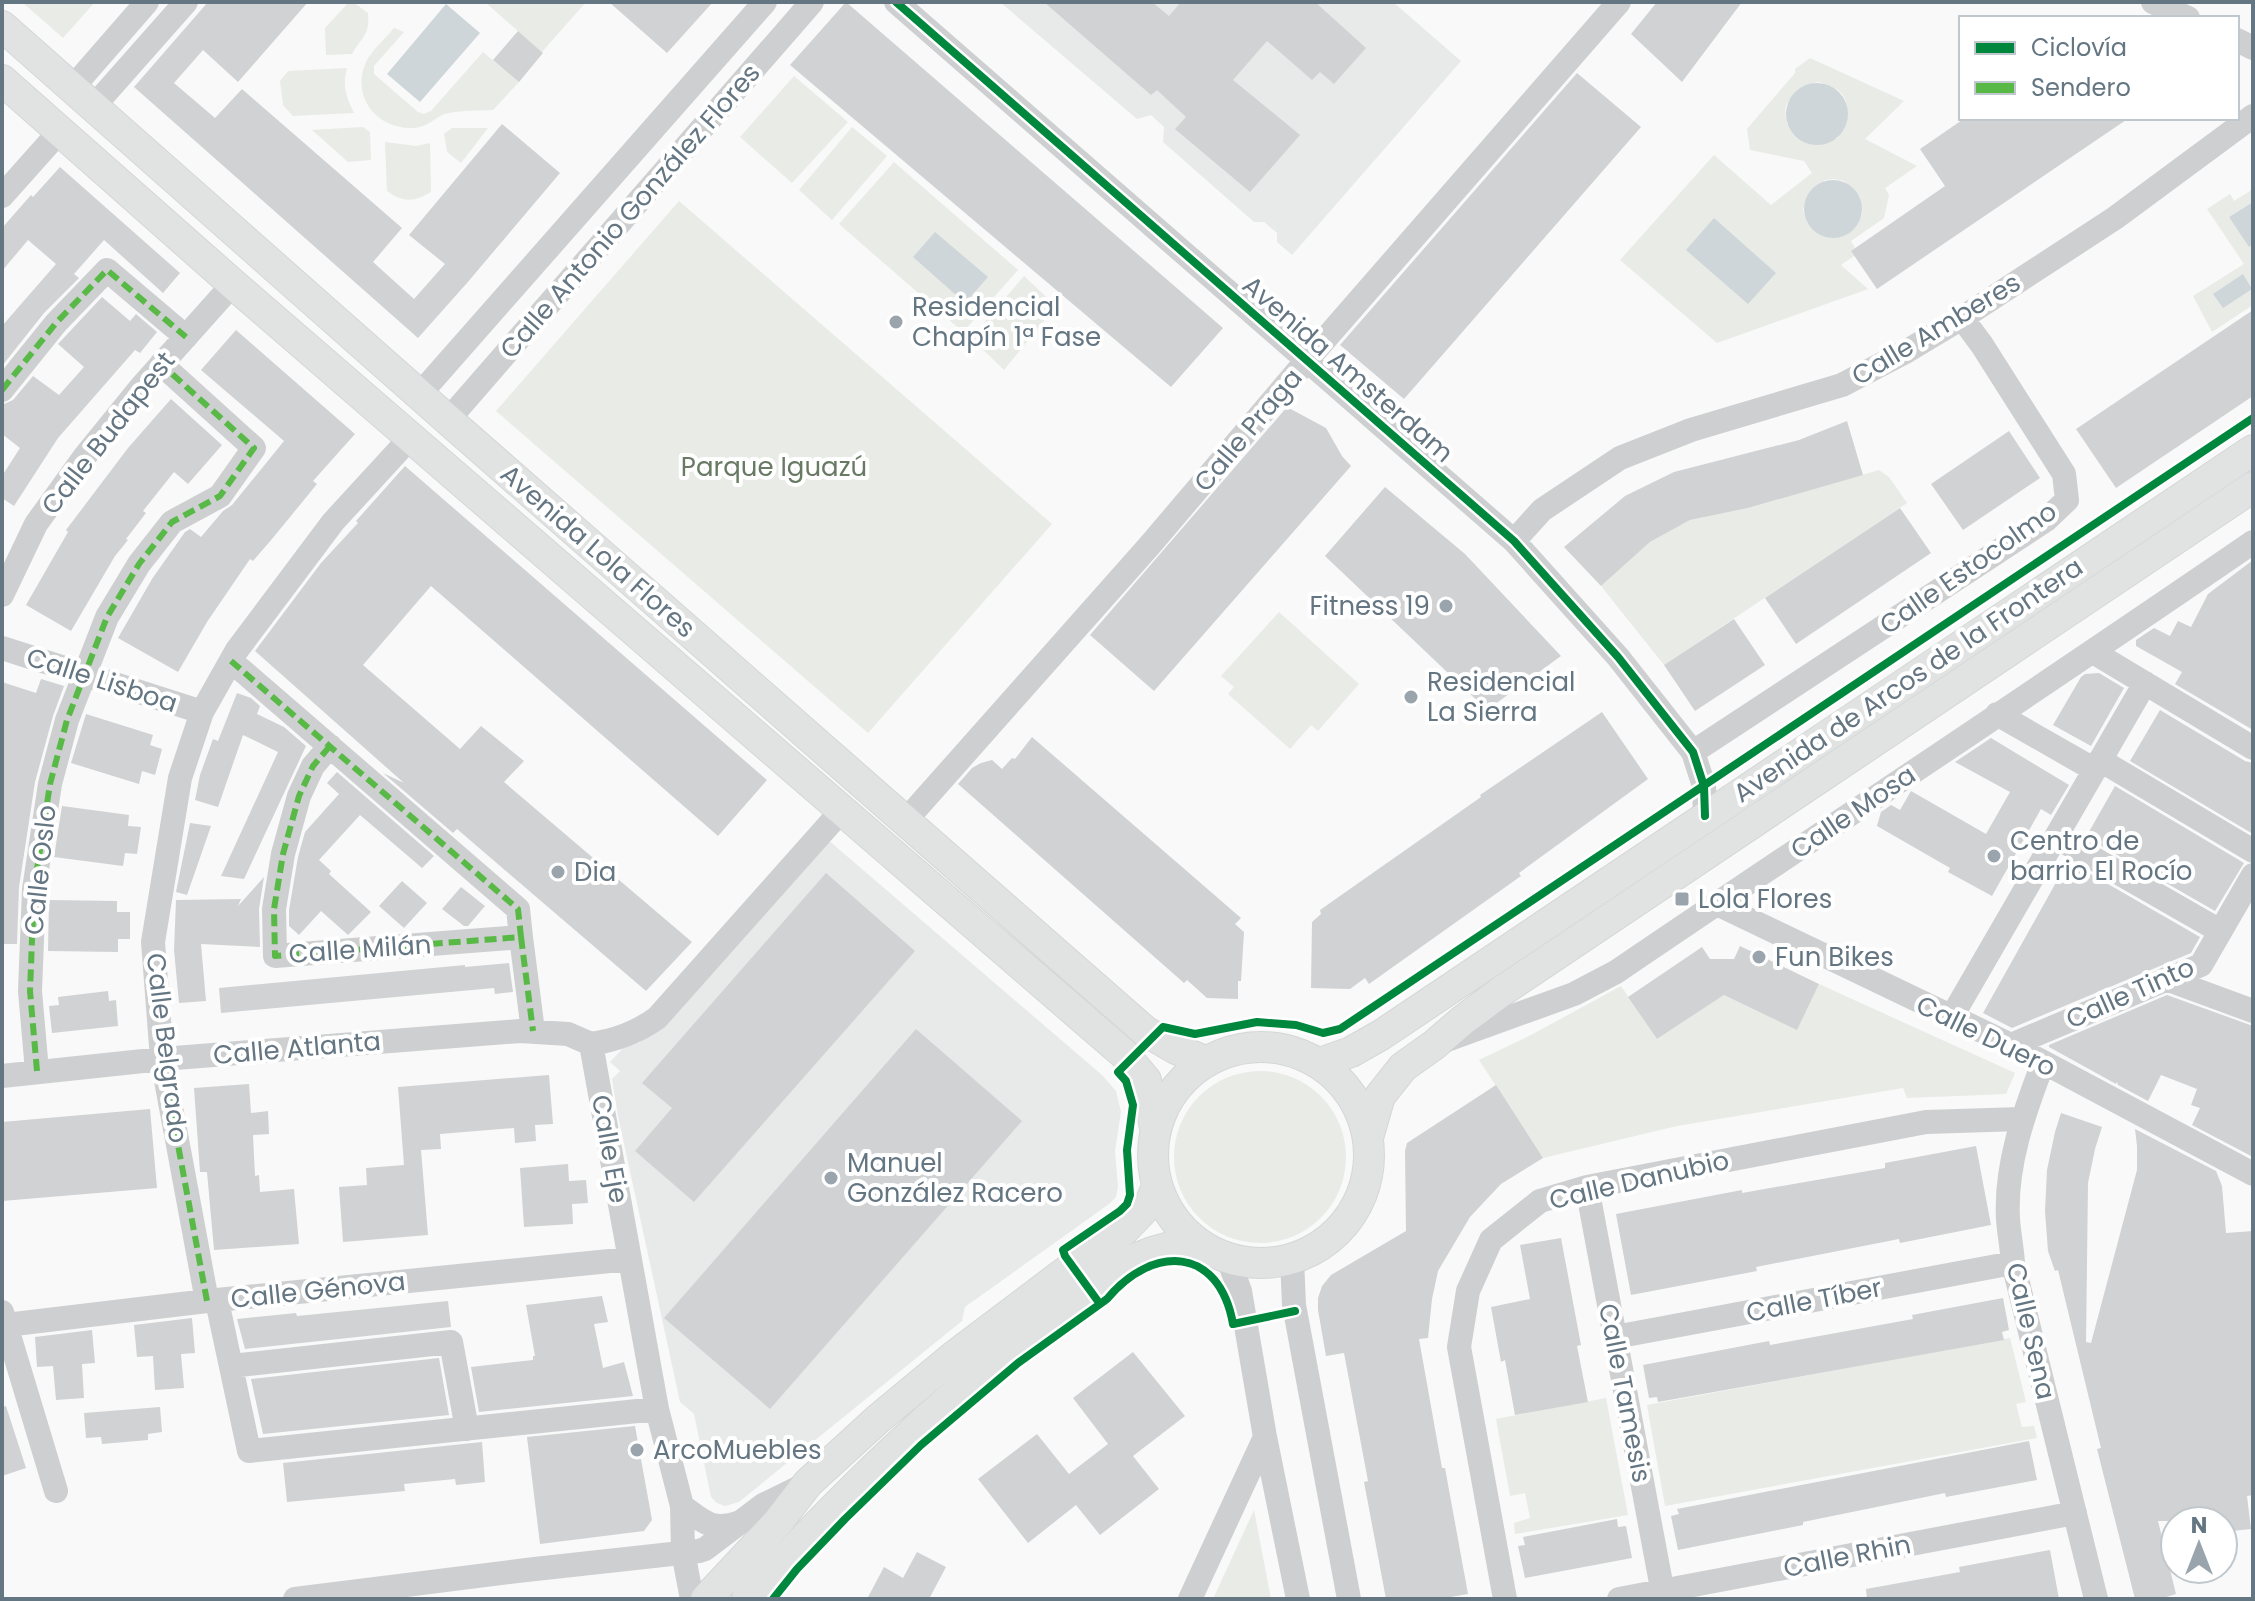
<svg xmlns="http://www.w3.org/2000/svg" width="2255" height="1601" viewBox="0 0 2255 1601" font-family="Poppins,sans-serif">
	<style>
		.built { fill: #e8e9e9 }
		.green { fill: #e8ebe6; fill-rule: evenodd }
		.water { fill: #ced6d9 }
		.building { fill: #d0d2d3 }
		.lines { fill: none; stroke-linecap: round; stroke-linejoin: round }
		.major-casing { stroke: #d5d6d7; stroke-width: 32 }
		.minor { stroke: #cecfd0; stroke-width: 24 }
		.major { stroke: #e1e2e2; stroke-width: 30 }
		.quiet { stroke: #58b947; stroke-width: 6; stroke-dasharray: 12 6; stroke-linecap: butt }
		.cycleway-casing { stroke: #fff; stroke-width: 13 }
		.cycleway { stroke: #00873e; stroke-width: 8 }
		.poi-dot { fill: #99a4ac; stroke: #fff; stroke-width: 3 }
		.labels { text-anchor: middle; dominant-baseline: central; stroke-width: 8; stroke-linejoin: round; paint-order: stroke }
		.street-label { font-size: 26px; fill: #657683; stroke: #fff }
		.poi-label { font-size: 26px; fill: #657683; stroke: #fff; text-anchor: start }
		.park-label { font-size: 26px; fill: #687a64; stroke: #fff }
	</style>
	<rect width="100%" height="100%" fill="#f9f9f9"/>
	<path class="built" d="M1000,2H1393L1461,61L1292,255L1277,242V233L1264,222H1254L1163,142L1164,127L1151,115L1137,119Z
		M827,839L1102,1075L1116,1091L1121,1112L1115,1151L1118,1187L1116,1197L1109,1204L965,1307L962,1321L739,1502L725,1506L717,1503L711,1497L694,1414L680,1402L618,1116L612,1079L620,1071L610,1062L628,1043H639Z"/>
	<path class="green" d="M22,2H95L63,38Z
		M349,2H353L368,13C370,36 362,36 352,54L326,55L325,28Z
		M485,2H586L542,52Z
		M394,28L404,32L374,66V74L418,112L424,114L431,111L483,52L519,82L493,110C479,111 463,110 449,113C435,115 430,129 409,128C375,127 351,95 366,62C372,50 385,39 394,28Z
		M1810,58L1904,101L1865,139L1917,166L1885,188L1889,195L1884,218L1851,241L1855,248L1851,251L1854,256L1841,265L1868,289L1717,343L1620,260L1714,155L1771,205L1812,173L1804,161L1750,150L1747,129L1795,73V69ZM1819,82C1856,92 1848,110 1838,138L1818,145L1787,123C1786,117 1784,109 1787,104C1793,93 1808,83 1819,82ZM1834,179L1844,181C1870,214 1870,216 1834,238C1816,236 1806,227 1803,209L1825,180Z
		M347,68C342,85 346,97 354,113L293,116L283,105L280,81L288,71Z
		M794,76L848,122L792,183L740,137Z
		M363,127L370,132L371,160L348,162L312,130Z
		M852,127L887,156L832,220L799,190Z
		M452,128H488L461,163L447,152L444,134Z
		M385,142L416,146L430,143L431,192C414,202 404,203 387,191Z
		M894,162L1018,270L963,332L839,224Z
		M2253,189V202L2229,217L2250,247L2253,245V305L2212,332L2193,296L2244,264L2207,209L2230,194L2234,201Z
		M679,201L1052,524L868,733L496,411Z
		M1024,276L1056,306L1004,370L971,338Z
		M1879,470L1889,477L1907,503L1664,665L1601,586L1650,542L1690,520L1748,508Z
		M1279,612L1359,684L1318,731L1311,725L1290,749L1228,694L1234,687L1221,676Z
		M1819,984L2015,1073L2006,1094L1907,1098L1903,1088L1677,1126L1543,1158L1479,1060L1531,1035L1621,986L1657,1039L1724,995L1797,1029Z
		M1174 1157a86 86 0 1 1 172 0a86 86 0 1 1-172 0Z
		M2010,1338L2026,1402L2016,1404L2022,1427L2034,1426L2037,1438L1665,1506L1647,1405Z
		M1606,1398L1628,1515L1515,1534L1514,1523L1530,1518L1525,1493L1510,1496L1496,1419Z
		M1254,1510L1271,1599H1213Z"/>
	<path class="water" d="M446,4L480,33L420,102L387,74Z
		M1786 114a31 31 0 1 1 62 0a31 31 0 1 1-62 0Z
		M1804 209a29 29 0 1 1 58 0a29 29 0 1 1-58 0Z
		M2253,202V245L2249,247L2229,217Z
		M1714,218L1776,273L1748,304L1686,250Z
		M935,232L988,277L965,303L913,257Z
		M2243,274L2252,289L2223,308L2213,294Z"/>
	<path class="building" d="M208,2H308L238,82L203,50L174,83L215,118L242,89L402,228L373,262L414,299L445,264L409,235L502,124L560,173L467,283L418,338L134,87Z
		M609,2H713L667,53Z
		M846,2L1223,328L1171,387L790,65Z
		M1044,2H1152L1169,16L1181,2H1315L1366,48L1334,84L1320,72L1312,80L1267,41L1233,80L1300,135L1250,192L1175,129L1186,117L1157,90L1151,95Z
		M1657,2H1742L1682,82L1631,34Z
		M518,31L543,53L519,82L493,60Z
		M1577,73L1641,127L1404,399L1340,345Z
		M1965,118H2129L1877,289L1851,251L1945,186L1920,149Z
		M60,167L180,273L163,293L104,240L74,274L79,278L44,313L2,366V326L56,264L28,240L2,271V228L31,195L33,197Z
		M102,297L130,321L136,314L157,332L140,353L135,350L58,438L14,506L2,498V476L20,448L2,434V405L13,400L33,376L59,395L84,367L58,344Z
		M2253,310V396L2116,488L2076,429Z
		M236,330L355,434L313,481L317,484L272,539L253,561L250,559L207,622L178,672L118,638L152,579L185,532L190,529L201,537L223,511L232,505L284,441L201,370Z
		M171,399L222,445L188,484L174,472L143,511L146,513L126,539L128,540L115,556L71,631L26,605L68,532L66,530L128,448Z
		M1287,407L1326,428L1342,456L1351,466L1154,691L1090,635Z
		M1847,421L1863,475L1748,508L1690,520L1650,542L1601,586L1564,547L1625,496L1674,472L1799,440Z
		M2009,431L2040,478L1963,530L1931,484Z
		M405,466L767,780L718,836L431,586L363,665L460,749L481,726L524,761L504,782L692,942L646,991L457,829L453,833L383,773L404,783L255,651L321,563L358,523L356,521Z
		M1385,487L1465,554L1561,656L1487,710L1325,556Z
		M1900,508L1931,553L1796,644L1765,598Z
		M2253,560V730L2175,684L2182,672L2136,646V640L2154,628L2170,636L2178,621L2191,627L2208,594Z
		M1734,619L1765,665L1695,711L1664,665Z
		M2099,673L2124,688L2091,746L2053,725L2081,677L2085,674Z
		M41,679L64,686L53,716L35,782L19,887L17,944H2V682L36,693Z
		M237,693L251,698L260,706L257,714L284,727L306,746L244,879L221,876L278,752L243,735L218,807L195,800L200,775L213,739L218,741Z
		M2160,710L2245,761L2253,763V834L2130,761Z
		M1602,712L1648,779L1519,873L1521,876L1369,984L1365,978L1350,989L1311,988L1312,922L1321,914L1320,910L1481,797L1480,795Z
		M86,714L153,735L150,745L162,749L155,775L142,771L139,784L71,763Z
		M1032,737L1241,918L1235,924L1244,932L1241,981H1238V999L1207,998L1187,980L1184,983L958,784L972,768L981,763L992,760L1002,769L1012,758L1015,759Z
		M1991,738L2069,785L2051,815L2041,809L1992,896L1948,872L1950,868L1877,826L1881,812L1891,805L1900,810L1911,791L1986,834L2010,792L1955,762Z
		M337,772L434,856L422,868L360,815L319,860L331,871L329,874L371,912L348,935L321,911L299,935L289,926V910L298,857L305,832L339,794L327,783Z
		M2115,786L2244,863L2215,911L2086,837Z
		M62,806L129,815L128,826L141,827L137,854L125,853L123,866L54,857Z
		M190,823L211,826L187,895L176,892Z
		M2068,861L2200,937L2191,953L2012,1028L1983,1013Z
		M826,873L915,951L694,1202L635,1151L672,1108L642,1083Z
		M264,877L259,909L260,947L201,944L206,1001L179,1003L174,950L176,900L241,899L238,906Z
		M402,881L427,903L404,928L379,906Z
		M461,887L485,906L468,926H464L442,909Z
		M49,900L117,901V912H130V939H118V952L48,951Z
		M1740,946L1819,984L1797,1030L1724,995L1657,1039L1628,997L1702,947L1710,959H1734Z
		M509,963L513,992L495,994L494,988L221,1013L219,988L465,965V967Z
		M108,991L109,1001L116,1000L118,1026L52,1033L49,1006L59,1005L58,997Z
		M2167,995L2253,1026V1157L2192,1125L2200,1108L2191,1105L2197,1089L2161,1075L2148,1101L2118,1085L2117,1082L2116,1084L2049,1047V1045Z
		M916,1029L1022,1121L770,1409L664,1318Z
		M549,1075L553,1124L535,1125L536,1141L515,1143L514,1128L440,1134L441,1149L421,1150L428,1235L343,1242L339,1187L367,1185L366,1168L404,1165L398,1087Z
		M249,1084L251,1113L268,1111L269,1134L253,1135L255,1176L259,1175L260,1192L294,1189L299,1244L214,1250L207,1172H200L194,1088Z
		M1496,1085L1543,1158L1501,1184L1470,1217L1438,1271L1432,1299L1428,1338L1419,1339L1442,1468H1445L1468,1594L1439,1599H1386L1364,1482L1368,1481L1344,1353L1326,1356L1318,1310V1298L1322,1286L1331,1275L1406,1231L1405,1151L1407,1143Z
		M150,1109L157,1188L2,1201V1122Z
		M2061,1113L2102,1127L2095,1149L2088,1183L2086,1342L2091,1343L2137,1170V1146L2135,1129L2216,1171L2222,1186L2226,1233L2253,1231V1495L2247,1496L2251,1529L2223,1532V1521H2158L2176,1594L2160,1599H2135L2097,1449L2101,1448L2058,1270L2055,1271L2048,1251L2045,1211L2047,1170L2055,1132Z
		M1976,1146L1991,1225L1900,1243L1899,1239L1756,1267L1757,1271L1631,1295L1616,1214L1742,1190V1193L1885,1168V1163Z
		M568,1164L569,1181L586,1180L588,1203L572,1204L573,1224L524,1227L520,1168Z
		M1561,1238L1581,1345L1577,1346L1588,1402L1515,1415L1505,1360L1501,1362L1491,1307L1530,1299L1520,1245Z
		M602,1296L608,1322L594,1324L603,1368L624,1362L633,1396L479,1412L471,1367L533,1360V1356H535L526,1305Z
		M2003,1298L2009,1330L2002,1332L2004,1340L1658,1402L1657,1397L1649,1398L1643,1365L1769,1341L1770,1345L1913,1319L1912,1315Z
		M448,1301L451,1327L245,1349L237,1319L296,1313L297,1316Z
		M192,1318L195,1353L181,1354L184,1388L155,1390L153,1356L137,1357L134,1325Z
		M92,1330L95,1363L82,1364L84,1398L56,1400L53,1366L37,1367L35,1337Z
		M1133,1352L1185,1416L1133,1456L1159,1489L1100,1535L1076,1505L1028,1543L978,1479L1037,1434L1069,1474L1108,1444L1073,1398Z
		M439,1358L449,1415L263,1434L251,1379Z
		M6,1406L26,1468L2,1476V1407Z
		M160,1407L162,1432L148,1434V1440L102,1444L101,1437L86,1438L84,1413Z
		M635,1426L652,1520L644,1531L540,1544L527,1437Z
		M2029,1441L2037,1480L1946,1497L1945,1493L1803,1522V1525L1678,1550L1671,1516L1679,1514L1677,1509Z
		M482,1442L485,1482L456,1485L455,1479L404,1484L405,1491L287,1502L283,1463Z
		M1617,1519L1618,1527L1626,1526L1632,1558L1525,1578L1518,1546L1525,1545L1523,1537Z
		M2050,1550L2059,1599H1867L1866,1589L1960,1572L1959,1567Z
		M917,1552L946,1567L929,1599H867L884,1567L903,1578Z"/>
	<g class="lines">
		<g class="major-casing">
			<path id="major" d="M2,26L448,420L1145,1031L1176,1049L1205,1061
				M2,80L233,284L1124,1054L1146,1080L1155,1128
				M1153 1155a108 108 0 1 1 216 0a108 108 0 1 1-216 0Z
				M1320,1063L1351,1052L1381,1035L2253,450
				M1369,1134L1380,1096L1403,1067L1434,1045L1463,1020L1502,991L2253,487
				M706,1599L778,1522L808,1483L878,1419L954,1356L1064,1273L1123,1231L1150,1203L1157,1187
				M747,1599C843,1496 941,1397 1056,1314C1084,1293 1114,1266 1147,1254C1162,1248 1179,1245 1195,1242"/>
		</g>
		<path class="minor" d="M896,2L1514,541L1618,657L1693,752L1704,786L1705,816
			M2153,2L2188,18
			M2237,40L2253,48
			M73,87L147,2
			M94,106L186,2
			M2,196L60,131
			M2,390L56,323L107,270L186,337
			M419,395L765,2
			M448,420L812,2
			M1514,541L1542,510L1620,458L1691,430L1842,385L1907,351L1962,318L2115,218L2253,116
			M2,595L36,524L85,456L141,387L233,284
			M2,648L202,712
			M2093,652L2253,748
			M231,661L518,909L521,937L275,956L274,909L283,854L299,796L313,766L330,746
			M1997,714L2095,770
			M1693,752L2046,520L2067,500L2064,474L1982,345L1962,318
			M2100,760L2253,851
			M906,820L1150,545L1307,360L1619,2
			M2056,837L2220,931
			M1717,904L2011,1045L2253,1174
			M521,937L533,1031
			M2166,979L2253,1011
			M1951,1018L2145,683
			M1444,1041L1574,994L1616,972C1828,828 2042,687 2253,542
			M591,1044L657,1409L682,1506L683,1552L692,1599
			M591,1044C616,1040 636,1033 657,1018L843,809
			M2011,1045L2201,965L2253,875
			M2043,1063C2024,1113 2005,1165 2008,1219C2009,1234 2012,1248 2013,1263L2096,1599
			M37,1071L30,991L34,889L50,784L67,720L107,617L139,564L172,522L220,496L254,448L161,364
			M2,1076L162,1059L520,1031L568,1034L591,1044
			M1587,1187L1664,1599
			M1228,1259L1240,1291L1265,1437L1298,1599
			M1292,1259L1294,1305L1349,1599
			M207,1301L162,1059L153,942L180,778L202,712L237,650L333,522L411,437
			M217,1301L249,1451L657,1409
			M2,1312L56,1491
			M6,1325L207,1301L630,1259
			M1615,1337L2013,1263
			M231,1366L451,1342L467,1429
			M682,1506C704,1522 712,1532 740,1522
			M295,1599L526,1570L699,1551L705,1549L763,1505L806,1484
			M1190,1599L1265,1437
			M1505,1599L1459,1347L1468,1291L1491,1240L1540,1201L1587,1187L1926,1122L2021,1119
			M1619,1599L2075,1513"/>
		<use href="#major" class="major"/>
		<path class="quiet" d="M2,390L56,323L107,270L186,337
			M231,661L518,909L521,937L275,956L274,909L283,854L299,796L313,766L330,746
			M521,937L533,1031
			M162,1059L207,1301
			M37,1071L30,991L34,889L50,784L67,720L107,617L139,564L172,522L220,496L254,448L161,364"/>
		<g class="cycleway-casing">
			<path id="cycleway" d="M896,2L1514,541L1618,657L1693,752L1704,786L1705,816
				M1100,1304L1065,1256L1063,1250L1120,1211L1127,1204L1130,1195L1127,1150L1133,1105L1126,1081L1118,1072L1163,1027L1195,1034L1257,1022L1296,1025L1323,1033L1340,1029L2253,418
				M773,1599L797,1569L845,1519L921,1445L1018,1363L1107,1299C1153,1244 1219,1246 1233,1324L1295,1311"/>
		</g>
		<use href="#cycleway" class="cycleway"/>
	</g>
	<g class="poi-dot">
		<circle cx="896" cy="322" r="8"/>
		<circle cx="1446" cy="606" r="8"/>
		<circle cx="1411" cy="697" r="8"/>
		<circle cx="1994" cy="856" r="8"/>
		<circle cx="558" cy="872" r="8"/>
		<rect x="1674" y="891" width="16" height="16" rx="4"/>
		<circle cx="1759" cy="957" r="8"/>
		<circle cx="831" cy="1178" r="8"/>
		<circle cx="637" cy="1450" r="8"/>
	</g>
	<g class="labels">
		<g class="street-label">
			<text transform="translate(630 211) rotate(-49)">Calle Antonio González Flores</text>
			<text transform="translate(1936 329) rotate(-31)">Calle Amberes</text>
			<text transform="translate(1348 369) rotate(41)">Avenida Amsterdam</text>
			<text transform="translate(1248 430) rotate(-50)">Calle Praga</text>
			<text transform="translate(108 433) rotate(-52)">Calle Budapest</text>
			<text transform="translate(598 551) rotate(41)">Avenida Lola Flores</text>
			<text transform="translate(1968 568) rotate(-35)">Calle Estocolmo</text>
			<text transform="translate(102 680) rotate(18)">Calle Lisboa</text>
			<text transform="translate(1908 680) rotate(-34)">Avenida de Arcos de la Frontera</text>
			<text transform="translate(1853 812) rotate(-34)">Calle Mosa</text>
			<text transform="translate(40 870) rotate(-84)">Calle Oslo</text>
			<text transform="translate(360 949) rotate(-4)">Calle Milán</text>
			<text transform="translate(2130 993) rotate(-24)">Calle Tinto</text>
			<text transform="translate(1986 1036) rotate(26)">Calle Duero</text>
			<text transform="translate(167 1048) rotate(83)">Calle Belgrado</text>
			<text transform="translate(297 1048) rotate(-5)">Calle Atlanta</text>
			<text transform="translate(610 1149) rotate(80)">Calle Eje</text>
			<text transform="translate(1639 1180) rotate(-13)">Calle Danubio</text>
			<text transform="translate(318 1290) rotate(-6)">Calle Génova</text>
			<text transform="translate(1814 1300) rotate(-11)">Calle Tíber</text>
			<text transform="translate(2031 1331) rotate(77)">Calle Sena</text>
			<text transform="translate(1625 1393) rotate(79)">Calle Tamesis</text>
			<text transform="translate(1847 1556) rotate(-11)">Calle Rhin</text>
		</g>
		<g class="poi-label">
			<text x="912" y="307">Residencial<tspan x="912" dy="30">Chapín 1ª Fase</tspan></text>
			<text x="1430" y="606" text-anchor="end">Fitness 19</text>
			<text x="1427" y="682">Residencial<tspan x="1427" dy="30">La Sierra</tspan></text>
			<text x="2010" y="841">Centro de<tspan x="2010" dy="30">barrio El Rocío</tspan></text>
			<text x="574" y="872">Dia</text>
			<text x="1698" y="899">Lola Flores</text>
			<text x="1775" y="957">Fun Bikes</text>
			<text x="847" y="1163">Manuel<tspan x="847" dy="30">González Racero</tspan></text>
			<text x="653" y="1450">ArcoMuebles</text>
		</g>
		<g class="park-label">
			<text x="774" y="467">Parque Iguazú</text>
		</g>
	</g>
	<rect width="2255" height="1601" fill="none" stroke="#657683" stroke-width="8"/>
	<rect x="1959" y="16" width="280" height="104" fill="#ffffff" stroke="#c1c8cd" stroke-width="2"/>
	<rect x="1975" y="42" width="40" height="12" fill="#00873e" stroke="#c1c8cd" stroke-width="2"/>
	<text x="2031" y="56" font-size="24" fill="#657683">Ciclovía</text>
	<rect x="1975" y="82" width="40" height="12" fill="#58b947" stroke="#c1c8cd" stroke-width="2"/>
	<text x="2031" y="96" font-size="24" fill="#657683">Sendero</text>
	<g transform="translate(2199 1545)"><circle r="38" fill="#ffffff" stroke="#c1c8cd" stroke-width="2"/>
	<path d="M0-6L14 30L0 20L-14 30Z" fill="#99a4ac"/>
	<text y="-12" font-size="22" font-weight="bold" text-anchor="middle" fill="#657683">N</text>
	</g>
</svg>
